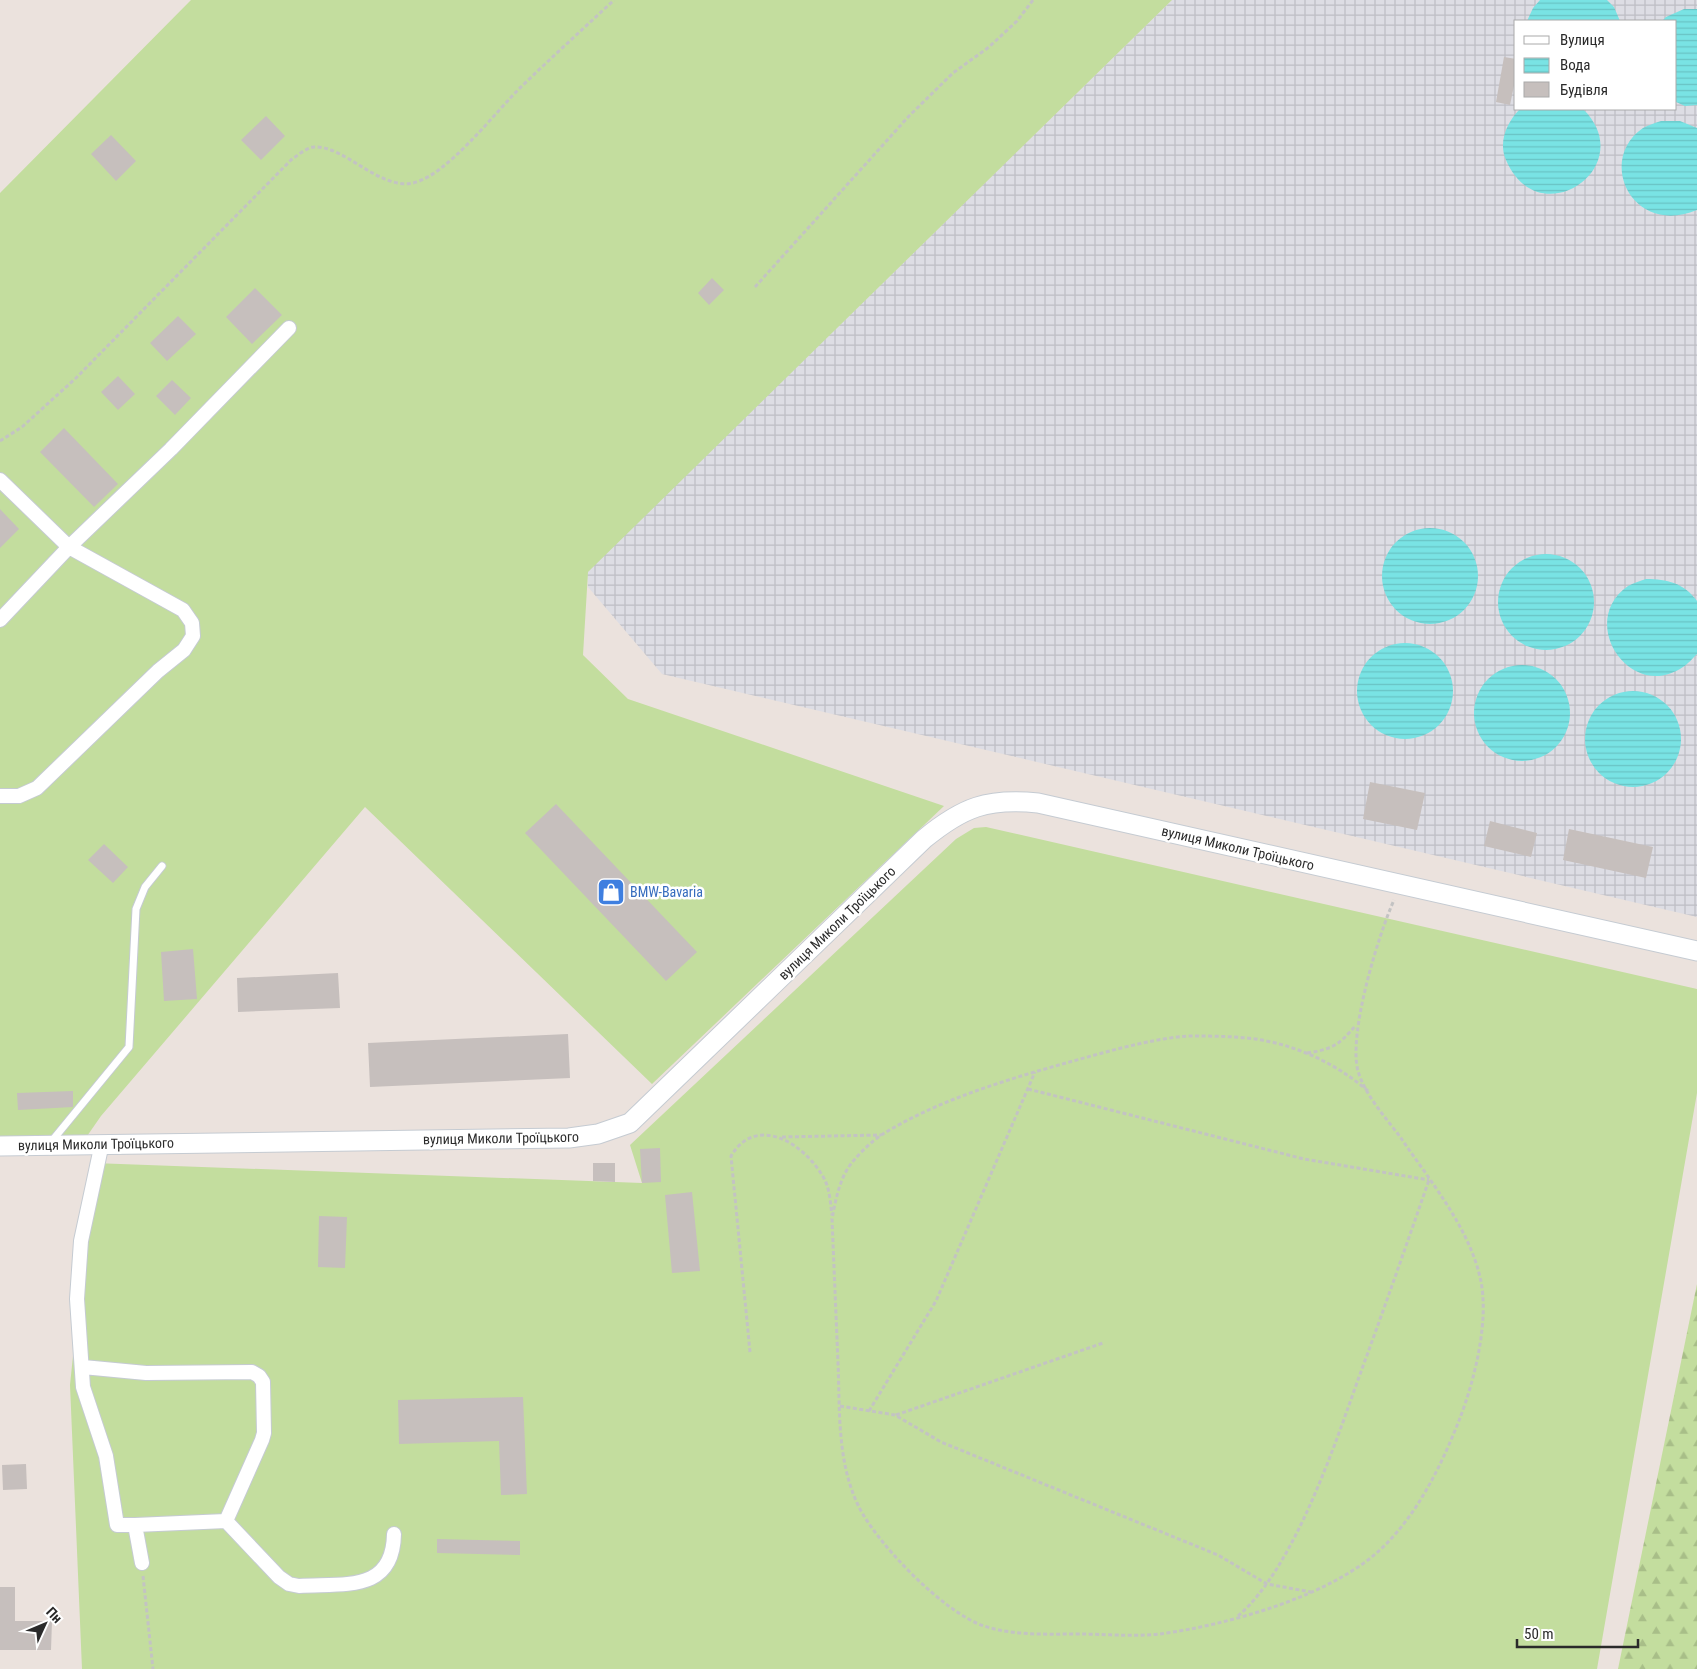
<svg xmlns="http://www.w3.org/2000/svg" width="1697" height="1669" viewBox="0 0 1697 1669" font-family="'Roboto Condensed',sans-serif">
	<style>
		.industrial { fill: url(#industrial-grid); fill-rule: evenodd }
		.grass { fill: #c3dd9e }
		.forest { fill: url(#forest-firs) }
		.water { fill: url(#water-rules) }
		.building { fill: #c6bfbd }
		.lines { fill: none; stroke-linecap: round; stroke-linejoin: round }
		.lane-casing { stroke: #c5cbd2; stroke-width: 9 }
		.street-casing { stroke: #c5cbd2; stroke-width: 16 }
		.secondary-casing { stroke: #c5cbd2; stroke-width: 21 }
		.path { stroke: #c3c3c3; stroke-width: 3; stroke-dasharray: 4 2.5; stroke-linecap: butt }
		.lane { stroke: #fff; stroke-width: 7 }
		.street { stroke: #fff; stroke-width: 14 }
		.secondary { stroke: #fff; stroke-width: 19 }
		.labels { text-anchor: middle; dominant-baseline: central; stroke-width: 5; stroke-linejoin: round; paint-order: stroke }
		.street-label { font-size: 14px; fill: #2a2a2a; stroke: #fff }
		.shop-label { font-size: 14px; fill: #366cbe; stroke: #fff; text-anchor: start }
	</style>
	<defs>
		<pattern id="industrial-grid" width="8" height="8" patternUnits="userSpaceOnUse" patternTransform="scale(1.25)"><rect width="8" height="8" fill="#dddde4"/><path d="M0 4h8M4 0v8" fill="none" stroke="#bebec4"/></pattern>
		<pattern id="forest-firs" width="22" height="20" patternUnits="userSpaceOnUse" patternTransform="scale(1.25)"><rect width="22" height="20" fill="#c3dd9e"/><path d="M5 1l3.5 6h-7zM16 11l3.5 6h-7z" fill="#a8be88"/></pattern>
		<pattern id="water-rules" width="6" height="5" patternUnits="userSpaceOnUse" patternTransform="scale(1.25)"><rect width="6" height="5" fill="#79e3e4"/><path d="M0 2.5h6" fill="none" stroke="#69c3c4"/></pattern>
	</defs>
	<rect width="100%" height="100%" fill="#ebe2dd"/>
	<path class="industrial" d="M1172,0H1697V917L662,674L588,587L587,572ZM1516,21H1676V109H1516Z"/>
	<path class="grass" d="M191,0H1172L588,572L583,655L628,699L944,806L652,1084L365,807L101,1116L85,1139L0,1142V193Z
		M986,827L1697,989V1093L1597,1669H82L70,1385L93,1163L642,1183L630,1145L956,839L974,828Z"/>
	<path class="forest" d="M1697,1284V1669H1618Z"/>
	<path class="water" d="M1540,0H1607L1614,7L1620,21H1527L1533,8Z
		M1684,9H1697V105L1685,106L1676,102V21H1662L1666,17Z
		M1520,109H1583C1641,166 1539,237 1506,160C1498,142 1507,122 1520,109Z
		M1661,121H1680L1697,128V210C1632,237 1596,160 1643,128C1648,125 1655,123 1661,121Z
		M1382 576a48 48 0 1 1 96 0a48 48 0 1 1-96 0Z
		M1498 602a48 48 0 1 1 96 0a48 48 0 1 1-96 0Z
		M1646,579C1667,579 1684,583 1697,601V654C1693,658 1688,664 1683,667C1631,703 1576,622 1628,586C1633,583 1640,581 1646,579Z
		M1357 691a48 48 0 1 1 96 0a48 48 0 1 1-96 0Z
		M1474 713a48 48 0 1 1 96 0a48 48 0 1 1-96 0Z
		M1585 739a48 48 0 1 1 96 0a48 48 0 1 1-96 0Z"/>
	<path class="building" d="M1504,57L1516,59V76L1510,105L1496,102Z
		M266,116L285,136L261,160L241,140Z
		M111,135L136,161L116,181L91,154Z
		M712,278L724,290L709,305L698,293Z
		M255,288L282,315L252,344L226,317Z
		M178,316L196,334L167,361L150,343Z
		M118,376L135,394L118,410L101,392Z
		M172,380L191,398L175,415L156,396Z
		M64,428L118,484L94,507L40,452Z
		M0,509L19,529L0,548Z
		M1370,782L1425,793L1417,830L1363,819Z
		M556,804L697,952L666,981L525,833Z
		M1490,821L1537,833L1531,857L1484,846Z
		M1569,829L1653,847L1646,878L1563,860Z
		M104,844L128,867L113,883L88,860Z
		M193,949L197,999L164,1001L161,952Z
		M338,973L340,1008L238,1012L237,978Z
		M568,1034L570,1078L370,1087L368,1043Z
		M73,1091V1107L18,1110L17,1093Z
		M660,1148L661,1182L642,1183L640,1149Z
		M593,1163H615V1182L593,1181Z
		M692,1192L700,1271L672,1273L665,1195Z
		M319,1216L347,1217L345,1268L318,1267Z
		M523,1397L527,1494L501,1495L499,1441L399,1444L398,1400Z
		M26,1464L27,1489L3,1490L2,1465Z
		M437,1539L520,1541V1555L437,1553Z
		M0,1587H15V1621H52L51,1650H0Z"/>
	<g class="lines">
		<g class="lane-casing">
			<path id="lane" d="M51,1142L129,1047L136,909L145,887L162,866"/>
		</g>
		<g class="street-casing">
			<path id="street" d="M0,480L69,547L183,610L192,623L193,636L184,650L158,671L37,788L19,796H0
				M0,620L69,547L171,449L289,328
				M102,1143L81,1241L77,1299L83,1387L106,1456L117,1525H135L142,1563
				M83,1367L146,1373L252,1372L259,1376L263,1382L264,1433L262,1440L226,1521L135,1525
				M226,1521L279,1577L289,1584L299,1586C344,1583 393,1593 394,1534"/>
		</g>
		<g class="secondary-casing">
			<path id="secondary" d="M0,1146L569,1138L598,1134L630,1123L924,839C963,807 987,798 1038,803L1697,951"/>
		</g>
		<path class="path" d="M755,287L909,116L953,73L989,47L1017,21L1033,0
			M0,441L22,427L76,378L291,160C298,155 306,148 314,147C344,145 379,190 413,183C448,175 495,112 522,86C552,57 583,29 614,0
			M1307,1053C1333,1049 1339,1045 1356,1025
			M1028,1089L1304,1159L1429,1180
			M1368,1091C1331,1059 1283,1039 1234,1037C1219,1036 1203,1036 1188,1036C1150,1039 1110,1051 1073,1061C1009,1079 940,1099 883,1134C873,1140 862,1151 855,1159C840,1175 836,1198 832,1219C834,1267 836,1315 838,1363C840,1411 837,1461 858,1505C876,1543 944,1613 984,1626C1015,1636 1047,1634 1079,1634C1106,1634 1133,1637 1160,1634C1227,1625 1332,1596 1382,1548C1418,1514 1442,1464 1460,1418C1475,1379 1490,1318 1480,1277C1468,1226 1430,1181 1401,1138C1386,1118 1365,1095 1358,1071C1348,1034 1378,936 1394,900
			M782,1137L881,1135
			M750,1352L731,1156C756,1114 803,1143 822,1175C830,1187 830,1201 832,1215
			M840,1406L895,1415L941,1442L1218,1555L1267,1584L1311,1592
			M869,1411L936,1301L1035,1072
			M896,1415L1103,1343
			M143,1576L153,1669
			M1238,1616C1294,1568 1334,1447 1359,1377C1383,1312 1406,1246 1429,1180"/>
		<use href="#lane" class="lane"/>
		<use href="#street" class="street"/>
		<use href="#secondary" class="secondary"/>
	</g>
	<defs>
		<g id="shop-square" transform="scale(1.4375)"><rect x="-9" y="-9" width="18" height="18" rx="4" fill="#3f7fe0" stroke="#fff"/><path d="M-5-2.5h2.3a2.7 3.5 0 0 1 5.4 0H5L5.5 6h-11ZM-1.5-2.5h3a1.5 2.3 0 0 0-3 0Z" fill="#fff"/></g>
	</defs>
	<g fill-rule="evenodd">
		<use href="#shop-square" x="611" y="892"/>
	</g>
	<g class="labels">
		<g class="street-label">
			<text transform="translate(1238 848) rotate(13)">вулиця Миколи Троїцького</text>
			<text transform="translate(837 923) rotate(-44)">вулиця Миколи Троїцького</text>
			<text transform="translate(501 1138) rotate(-1)">вулиця Миколи Троїцького</text>
			<text transform="translate(96 1144) rotate(-1)">вулиця Миколи Троїцького</text>
		</g>
		<g class="shop-label">
			<text x="630" y="892">BMW-Bavaria</text>
		</g>
	</g>
	<rect x="1514" y="20" width="162" height="90" fill="#ffffff" stroke="#aaaaaa"/>
	<rect x="1524" y="36" width="25" height="8" fill="#ffffff" stroke="#aaaaaa"/>
	<text x="1560" y="45" font-size="15" fill="#2a2a2a">Вулиця</text>
	<rect x="1524" y="58" width="25" height="15" fill="url(#water-rules)" stroke="#aaaaaa"/>
	<text x="1560" y="70" font-size="15" fill="#2a2a2a">Вода</text>
	<rect x="1524" y="82" width="25" height="15" fill="#c6bfbd" stroke="#aaaaaa"/>
	<text x="1560" y="95" font-size="15" fill="#2a2a2a">Будівля</text>
	<g transform="translate(45 1624) rotate(46)" stroke="#ffffff" stroke-width="4" paint-order="stroke">
	<path d="M0-4L9 19L0 12L-9 19Z" fill="#2a2a2a"/>
	<text y="-8" font-size="14" font-weight="bold" text-anchor="middle" fill="#2a2a2a">Пн</text>
	</g>
	<path d="M1517 1639v8h121v-8" fill="none" stroke="#2a2a2a" stroke-width="2.5"/>
	<text x="1524" y="1639" font-size="15" fill="#2a2a2a" stroke="#ffffff" stroke-width="4" paint-order="stroke">50 m</text>
</svg>
